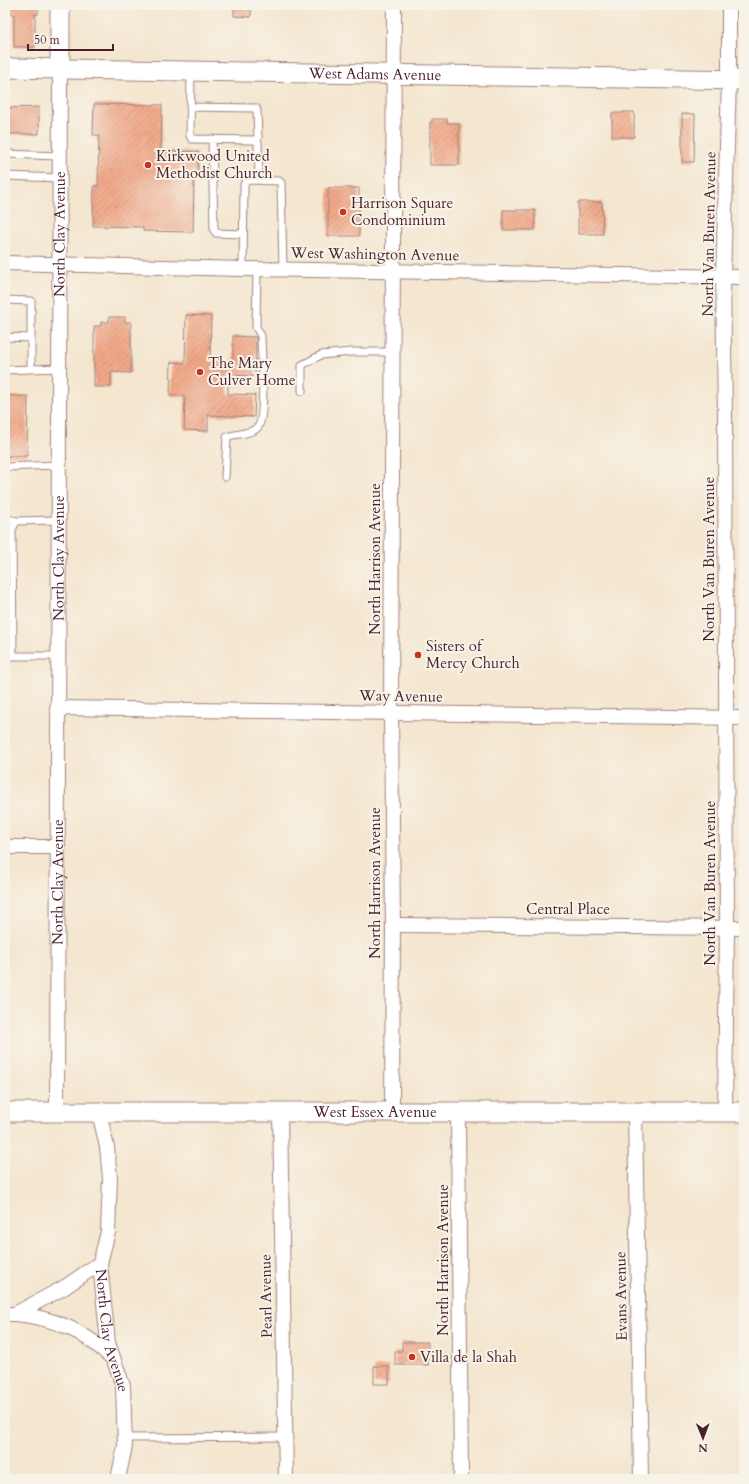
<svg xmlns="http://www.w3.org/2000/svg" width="749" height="1484" viewBox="0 0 749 1484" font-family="Cardo,serif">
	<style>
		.building { fill: url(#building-hatch) }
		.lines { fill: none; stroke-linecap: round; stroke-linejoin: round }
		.lane-casing { stroke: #9f827d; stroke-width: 9 }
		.street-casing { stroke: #9f827d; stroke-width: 16 }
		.secondary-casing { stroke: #9f827d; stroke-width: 21 }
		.lane { stroke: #fff; stroke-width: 7 }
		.street { stroke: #fff; stroke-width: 14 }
		.secondary { stroke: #fff; stroke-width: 19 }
		.poi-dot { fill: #c8321e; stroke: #f7f3e8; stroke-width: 1.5 }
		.labels { text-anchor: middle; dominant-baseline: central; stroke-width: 4; stroke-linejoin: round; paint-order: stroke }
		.street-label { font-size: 15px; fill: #4a1f2b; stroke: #f7f3e8 }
		.poi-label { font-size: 15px; fill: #4a1f2b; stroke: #f7f3e8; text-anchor: start }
	</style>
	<defs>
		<pattern id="building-hatch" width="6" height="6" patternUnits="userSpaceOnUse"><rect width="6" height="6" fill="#f2a989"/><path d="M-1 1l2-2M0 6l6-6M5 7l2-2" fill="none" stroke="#c68970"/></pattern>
	</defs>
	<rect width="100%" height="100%" fill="#f7f3e8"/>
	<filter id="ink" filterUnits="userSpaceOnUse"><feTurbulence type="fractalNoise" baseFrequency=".025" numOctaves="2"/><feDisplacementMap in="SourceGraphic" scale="8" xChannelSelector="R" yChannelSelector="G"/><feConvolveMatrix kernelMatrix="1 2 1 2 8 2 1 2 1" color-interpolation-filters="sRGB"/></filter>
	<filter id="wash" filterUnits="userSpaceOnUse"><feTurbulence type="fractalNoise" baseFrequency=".012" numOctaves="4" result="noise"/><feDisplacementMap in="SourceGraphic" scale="16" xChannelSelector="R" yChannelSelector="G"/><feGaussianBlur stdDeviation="0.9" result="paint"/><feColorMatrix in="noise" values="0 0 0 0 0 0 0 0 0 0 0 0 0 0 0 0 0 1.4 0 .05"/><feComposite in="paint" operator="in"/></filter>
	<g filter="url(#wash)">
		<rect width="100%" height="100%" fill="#f4e6cf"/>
		<g id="blocks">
			<path class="building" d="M5,5H38V14H35V47H14V14H5Z
				M234,5H251V17L234,16Z
				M94,104L162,105L161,151L198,152V179H194L193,232L143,231V227L93,226L94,186H98L99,135H93Z
				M39,107V134H6V108Z
				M623,112H634V137H612V113H623Z
				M682,114H695L694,162H682Z
				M432,119H447V123H459V165H430V122H432Z
				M328,188H359V236H328Z
				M578,202H602L603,234H578Z
				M503,210H535V230H503Z
				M186,315L211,316L210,360L233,361V336L256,337L255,376L228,375V394L255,395L254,417L208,415V431L184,430L185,396H170L171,362L185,363Z
				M109,317H125V322H131V373L111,372V387H94V326H101V322H109Z
				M5,396H28L27,456H5Z
				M402,1342H428V1365H395V1351H402Z
				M374,1366H389V1384H374Z"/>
		</g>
	</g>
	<g filter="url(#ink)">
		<use href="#blocks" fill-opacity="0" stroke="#9f827d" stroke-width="1"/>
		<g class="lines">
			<g class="lane-casing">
				<path id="lane" d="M191,71L190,136L192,139L255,140L258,142L259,180
					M190,107L256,108L257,111L258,138L255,140
					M212,139L214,230L216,233L243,234
					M5,154L59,156
					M5,176L59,178
					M243,269L244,184L247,180L279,181L281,183L283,269
					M5,300L31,301V369
					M5,337L31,338
					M5,370L58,368
					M302,391V365L321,355L352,352H392
					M5,467L58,465
					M225,477L227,437C236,433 249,435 257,428C267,420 261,351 261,336L256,327L257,269
					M5,518L16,521
					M5,656H57
					M13,656L12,530L16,521L58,520
					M125,1438L286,1437"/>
			</g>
			<g class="street-casing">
				<g id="street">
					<path d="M5,263L243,269L744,277"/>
					<path d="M57,708L744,718"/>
					<path d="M5,847H58"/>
					<path d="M393,925L744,928"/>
					<path id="s1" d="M57,1112L60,69"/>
					<path id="s2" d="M99,1112L107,1147L110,1178L108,1232L100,1263L108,1343L123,1386L125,1446L118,1479"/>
					<path d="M280,1112L286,1479"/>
					<path d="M392,1112L393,925L391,713L394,5"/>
					<path d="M635,1112L641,1479"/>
					<path d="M725,1112L727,928L725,415L723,277L729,80V5"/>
					<path d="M458,1113L461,1479"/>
					<path d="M5,1314H15L65,1287L100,1263"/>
					<path d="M15,1314C54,1318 83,1330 111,1357"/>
				</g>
			</g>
			<g class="secondary-casing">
				<g id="secondary">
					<path id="s3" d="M5,68L744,80"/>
					<path d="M60,69V5"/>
					<path id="s4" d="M5,1112H744"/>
				</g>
			</g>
			<use href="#lane" class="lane"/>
			<use href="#street" class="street"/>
			<use href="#secondary" class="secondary"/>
		</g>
	</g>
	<g class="poi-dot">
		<circle cx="148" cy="165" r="4"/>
		<circle cx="343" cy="212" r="4"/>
		<circle cx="200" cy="372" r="4"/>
		<circle cx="418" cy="655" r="4"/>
		<circle cx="412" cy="1357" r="4"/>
	</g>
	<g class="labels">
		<g class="street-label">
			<text stroke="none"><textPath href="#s3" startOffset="370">West Adams Avenue</textPath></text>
			<text stroke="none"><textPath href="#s1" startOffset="878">North Clay Avenue</textPath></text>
			<text transform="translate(709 234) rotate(-89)">North Van Buren Avenue</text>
			<text transform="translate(375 254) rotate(1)">West Washington Avenue</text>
			<text stroke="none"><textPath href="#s1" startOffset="554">North Clay Avenue</textPath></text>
			<text transform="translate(375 559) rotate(-90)">North Harrison Avenue</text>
			<text transform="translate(709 559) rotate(-90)">North Van Buren Avenue</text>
			<text transform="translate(401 696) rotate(1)">Way Avenue</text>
			<text stroke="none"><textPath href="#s1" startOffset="230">North Clay Avenue</textPath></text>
			<text transform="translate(375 883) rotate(-90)">North Harrison Avenue</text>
			<text transform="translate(710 883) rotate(-90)">North Van Buren Avenue</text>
			<text x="568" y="909">Central Place</text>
			<text stroke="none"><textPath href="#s4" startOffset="370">West Essex Avenue</textPath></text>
			<text transform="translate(443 1260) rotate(-90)">North Harrison Avenue</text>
			<text transform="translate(266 1296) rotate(-91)">Pearl Avenue</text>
			<text transform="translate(621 1296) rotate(-91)">Evans Avenue</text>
			<text stroke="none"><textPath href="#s2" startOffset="222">North Clay Avenue</textPath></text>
		</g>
		<g class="poi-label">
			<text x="156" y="156">Kirkwood United<tspan x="156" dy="17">Methodist Church</tspan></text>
			<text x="351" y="203">Harrison Square<tspan x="351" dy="17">Condominium</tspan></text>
			<text x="208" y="363">The Mary<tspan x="208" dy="17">Culver Home</tspan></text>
			<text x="426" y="646">Sisters of<tspan x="426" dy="17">Mercy Church</tspan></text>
			<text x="420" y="1357">Villa de la Shah</text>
		</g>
	</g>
	<rect width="749" height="1484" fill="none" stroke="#f7f3e8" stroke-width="20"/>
	<g transform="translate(703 1438) rotate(179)" stroke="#f7f3e8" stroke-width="3" paint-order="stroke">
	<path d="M0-3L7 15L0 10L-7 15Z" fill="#4a1f2b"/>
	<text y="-6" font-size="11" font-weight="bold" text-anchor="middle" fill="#4a1f2b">N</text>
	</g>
	<path d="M28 44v6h85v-6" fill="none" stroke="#4a1f2b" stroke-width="2"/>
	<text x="34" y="44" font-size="12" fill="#4a1f2b" stroke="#f7f3e8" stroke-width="3" paint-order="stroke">50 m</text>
</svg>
